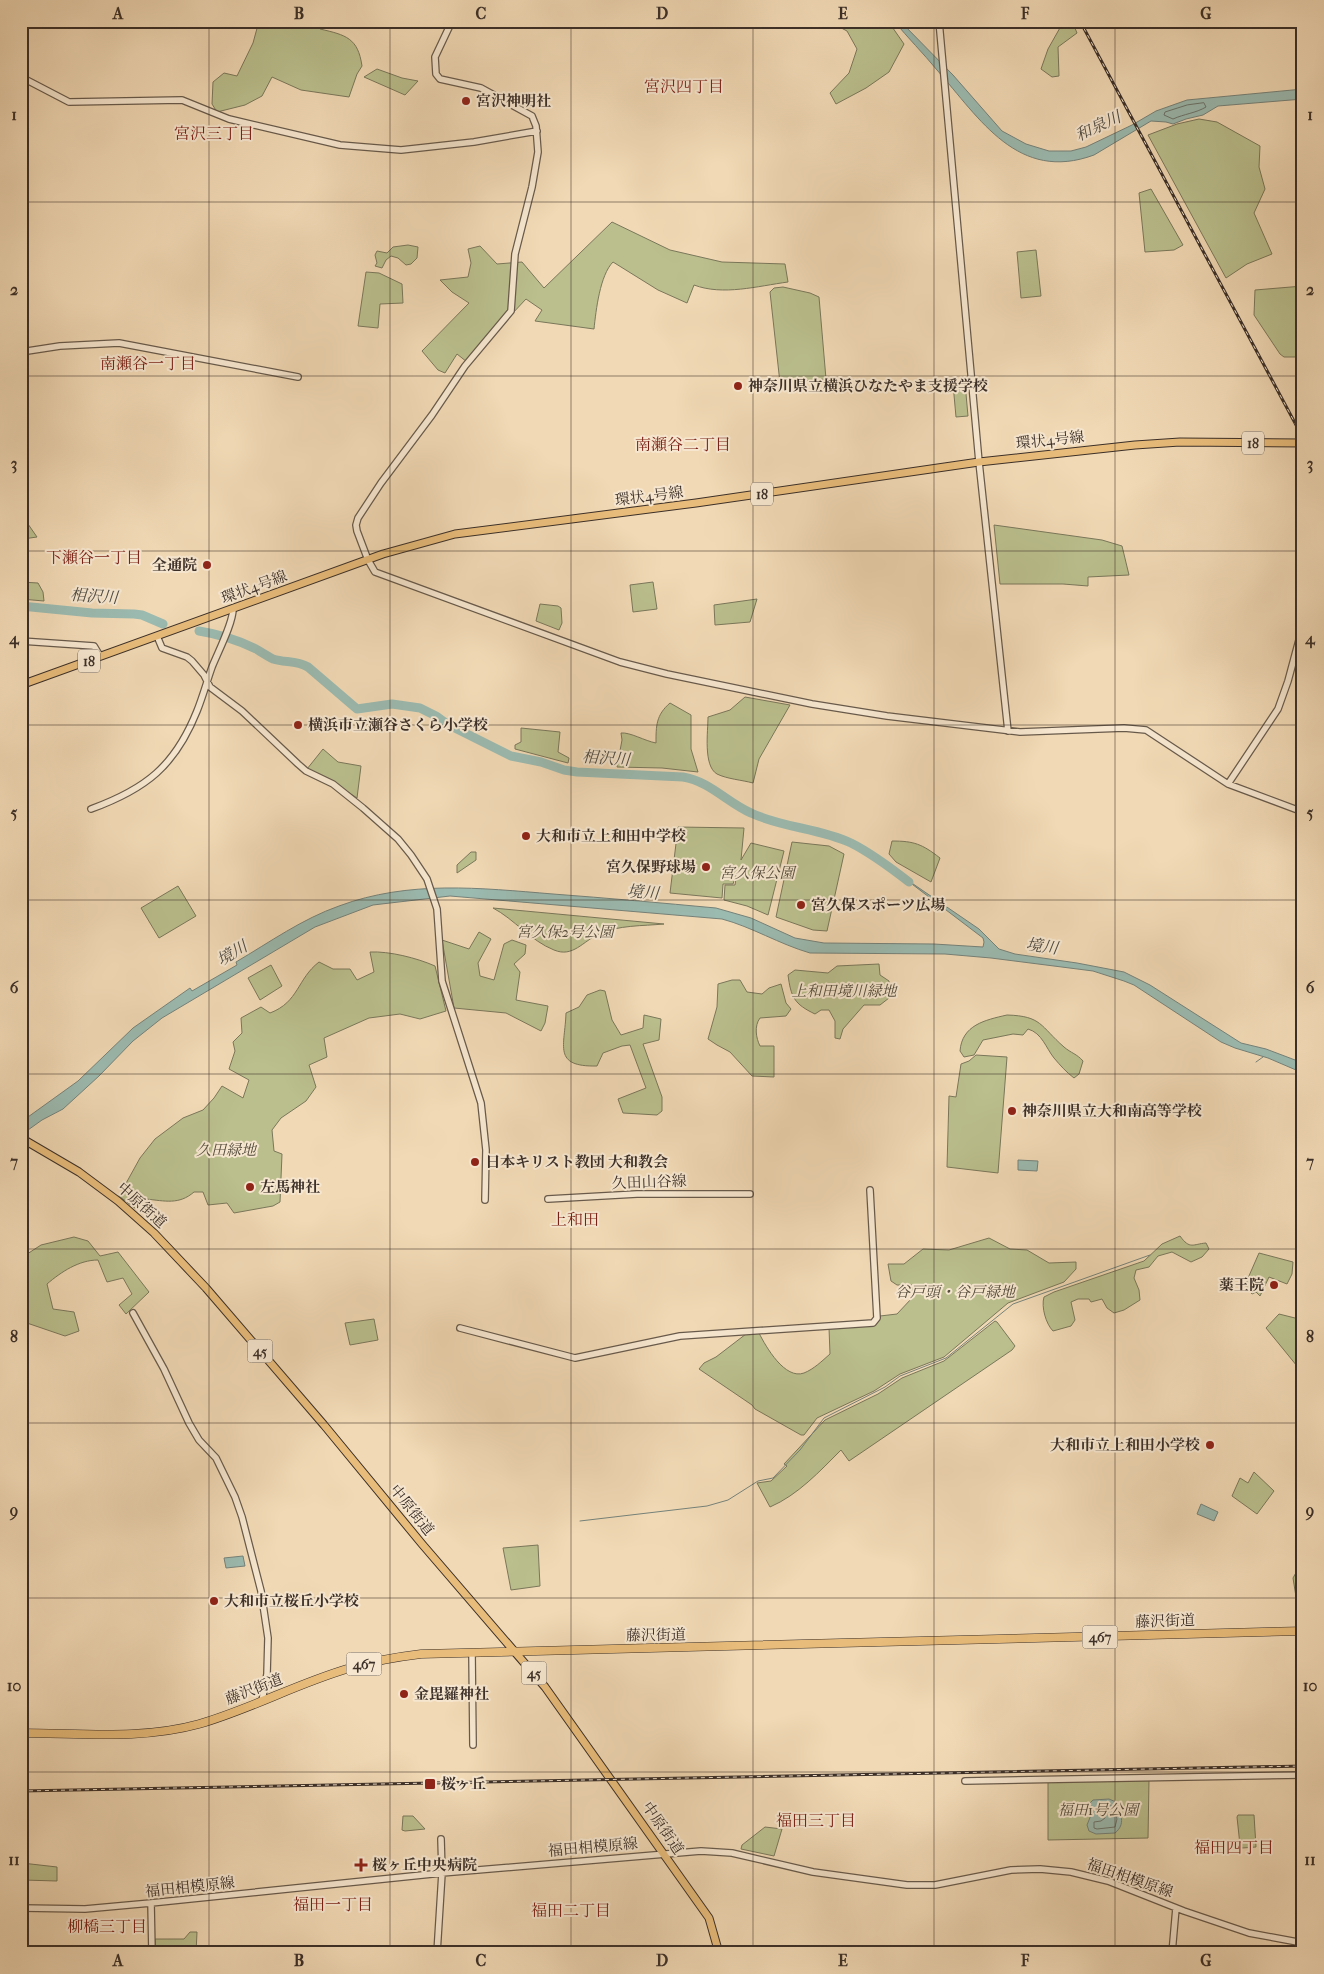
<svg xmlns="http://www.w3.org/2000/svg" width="1324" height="1974" viewBox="0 0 1324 1974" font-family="'IM FELL French Canon','Noto Serif JP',serif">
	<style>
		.green { fill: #babf8d; stroke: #7a775a }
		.water { fill: #9bbab0; stroke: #75827a }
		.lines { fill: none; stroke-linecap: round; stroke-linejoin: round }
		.shore { stroke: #6b746c; stroke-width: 1 }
		.stream { stroke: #75827a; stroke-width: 1 }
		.river { stroke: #9bbab0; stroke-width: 9 }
		.minor-casing { stroke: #685a4b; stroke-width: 8 }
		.major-casing { stroke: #3b2f28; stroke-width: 9 }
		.highway-casing { stroke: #3b2f28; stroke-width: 9 }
		.minor { stroke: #f6e6cf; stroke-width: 5.5 }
		.major { stroke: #e8bc7a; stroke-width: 7 }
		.highway { stroke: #e8bc7a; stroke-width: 8 }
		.rail-casing { stroke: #3b2f28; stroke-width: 3 }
		.rail { stroke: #f6e6cf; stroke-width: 1; stroke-dasharray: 4; stroke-linecap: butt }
		.grid { fill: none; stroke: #3b2f28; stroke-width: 1; stroke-opacity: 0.55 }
		.poi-dot { fill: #8f2418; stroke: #f6e6cf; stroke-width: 2 }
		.labels { text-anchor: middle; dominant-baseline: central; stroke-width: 4; stroke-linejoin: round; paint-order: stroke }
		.shield { fill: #f6e6cf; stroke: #73665a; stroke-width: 1 }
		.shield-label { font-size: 14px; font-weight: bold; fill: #3b2f28 }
		.poi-label { font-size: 15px; font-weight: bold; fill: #3b2f28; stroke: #f6e6cf; text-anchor: start }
		.street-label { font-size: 15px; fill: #3b2f28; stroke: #f6e6cf }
		.park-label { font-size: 15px; font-style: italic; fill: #544c3c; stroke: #f6e6cf }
		.neighbourhood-label { font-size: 16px; fill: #7a1f14; stroke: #f6e6cf }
		.water-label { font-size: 16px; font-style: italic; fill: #4e4b43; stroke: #f6e6cf }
		.neatline { fill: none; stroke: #3b2f28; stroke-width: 2 }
		.grid-label { font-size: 16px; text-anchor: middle; font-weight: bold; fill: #3b2f28 }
	</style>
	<rect width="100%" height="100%" fill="#f1d9b5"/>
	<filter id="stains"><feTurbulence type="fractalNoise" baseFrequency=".004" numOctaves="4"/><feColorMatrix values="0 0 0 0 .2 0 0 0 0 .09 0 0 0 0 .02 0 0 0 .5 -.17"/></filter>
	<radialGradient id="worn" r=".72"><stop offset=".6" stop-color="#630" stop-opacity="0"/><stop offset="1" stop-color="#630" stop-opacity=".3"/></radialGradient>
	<path class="green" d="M259,21H321L320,29C346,35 358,38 362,66L357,74L349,97L301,90L272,77L262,96L245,105L217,112L212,104L213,82L224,73L237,76L253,43Z
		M828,21H888L904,44L889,72L866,88L836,104L830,93L849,73L857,49L847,31Z
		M1056,21H1072L1077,33L1058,47L1059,76L1052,77L1041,69L1048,49L1061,26Z
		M377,69L402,78L418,81L405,95L364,77Z
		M1199,119L1217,122L1260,146L1259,167L1265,189L1254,213L1272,254L1247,264L1226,278L1148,135L1177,124Z
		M1151,189L1183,245L1174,250L1145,252L1139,193Z
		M612,222L670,250L722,262L785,264L788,282C758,286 723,296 694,285L687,303L658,290L613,262C600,275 596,310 594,329L535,321L542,310L526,299L467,362L457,354L445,373L438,370L422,351L469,303L452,292L440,280L468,277L471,263L468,249L480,246L497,264L522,262L544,288Z
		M408,245L418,247L417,258L411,264L406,265L398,258L391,256L386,260L382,268L375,266L377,263L375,255L377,251L387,253L393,247Z
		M1036,250L1041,296L1021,298L1017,252Z
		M366,272L379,273L402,284L403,303L380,304L378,328L358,326Z
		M1303,286V357H1284L1280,354L1254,315L1255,290Z
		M783,287L810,293L819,297L826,379L780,383L770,292L774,288Z
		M965,383L968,416L956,417L953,384Z
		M21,514L37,537L23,539Z
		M994,525L1102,540L1122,546L1129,575L1088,577V586L1063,584H1000Z
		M21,582L38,583L43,592L44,601L21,599Z
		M653,582L657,609L633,612L630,585Z
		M757,599L750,622L715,625L714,605Z
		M540,604L558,606L561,608L562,623L559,630L536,621Z
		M745,697L790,705L759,759L753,783C742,780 727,779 717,774C703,766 708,731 708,717L730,710Z
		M670,703L691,715V749L698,772L662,768L617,767L622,740L621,733C630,732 645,741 656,743C656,726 656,715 670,703Z
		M521,728L560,732L558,752L569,758L568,763L515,749V745L521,742Z
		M323,749L338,762L361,766L357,798L330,780L307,769Z
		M678,827L744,828L741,860L751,843L784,851L768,915L747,906L724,900L725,885H735L737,872L733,884H723L722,898L670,893Z
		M892,841C914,841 922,844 940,858L931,882L896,862L889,854Z
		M792,842L829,846L844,854L827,931L813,930L776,917Z
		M471,852H476V860L457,873V865Z
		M178,886L196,916L159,938L141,908Z
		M493,908L664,924C643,926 618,925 599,934C583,941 573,958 554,950C531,941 514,919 493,908Z
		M479,932L491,939L478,963L480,976L494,980L504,944L512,940L526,945L525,954L514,964L520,972L516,1000L548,1006L545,1023L541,1031L506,1013L454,1008L442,940L469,949Z
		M370,952C389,951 417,958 435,966L446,1011L420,1019L400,1014L369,1018L324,1038L327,1057L309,1065L316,1087L306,1101L281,1118L272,1130L274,1151L282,1154L280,1202L273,1206L234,1213L227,1203L208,1205L203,1192H194C179,1205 165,1201 146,1199L136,1209L119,1196L140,1158L155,1139L183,1118L203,1110L214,1098L222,1086L243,1098L249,1080L229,1069L235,1051L233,1042L242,1033L241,1018L261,1007L270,1013C299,1002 297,979 319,962L333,969H350L357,980L374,972Z
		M879,964L880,975L889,981V998L880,1005H864L843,1029L840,1039L835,1038V1021L829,1010H821L815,1014C794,1004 791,997 788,975L795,970L828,973L837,966Z
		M271,965L282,986L260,1000L248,978Z
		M732,980H740L747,992L762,994L769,988L781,984L786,1003L791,1009L786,1016L760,1018C754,1026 756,1038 760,1046H774V1077L752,1076L730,1052L717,1045L708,1039L717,1007L718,984Z
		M600,990L605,991L612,1020L621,1035L643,1028L644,1015L661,1019L659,1040L643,1044L662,1097V1111L657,1115L623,1113L618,1099L646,1088L630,1045L622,1046L603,1053L597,1066C552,1067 565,1046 566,1013L579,1007L587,995Z
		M1007,1015C1042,1016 1040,1026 1064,1047C1071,1053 1077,1054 1083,1061L1079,1074L1074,1078C1066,1072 1060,1065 1054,1058C1046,1048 1042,1033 1028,1029L1023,1035L1013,1034L983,1040L974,1055L964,1057L960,1051C962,1025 985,1020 1007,1015Z
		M976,1055L1007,1057L998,1173L947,1167L949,1096L956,1097L961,1064L969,1061Z
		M1180,1236C1190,1250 1193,1244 1206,1243L1209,1249L1202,1257L1191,1262L1172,1252L1158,1256L1149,1267L1136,1270L1134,1278L1139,1290L1140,1300L1124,1310L1114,1313L1107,1308L1102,1299L1091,1302L1089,1299H1078L1071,1302L1075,1320L1071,1326L1053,1331C1046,1324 1041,1307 1044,1297L1054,1292L1144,1261L1162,1244Z
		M74,1237L88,1241L100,1256L118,1252L149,1292L126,1314L119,1305L132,1294L123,1278L107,1282L98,1260C79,1260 61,1272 47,1284L53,1309L74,1312L79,1331L65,1336L24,1322L21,1311V1258L41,1245Z
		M989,1238L1010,1249L1027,1250L1049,1263L1076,1262V1269L1064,1282L1008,1303L944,1357L900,1374L874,1391L817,1418L804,1435H801L755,1409L752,1405L699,1369L704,1363L716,1357L746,1334L759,1333C766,1347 785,1380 804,1373C814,1369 822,1361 830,1354L829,1328L872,1325L880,1316L897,1314L912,1298V1285H897L891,1281L888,1264H904L923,1249L949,1250Z
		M1259,1253L1293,1262L1292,1274L1287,1284L1269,1277L1260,1296L1256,1292L1252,1294L1245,1285Z
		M1279,1314L1303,1320V1359L1297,1366L1266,1328Z
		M374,1319L378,1340L350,1345L345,1323Z
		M995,1321L997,1322L1015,1346L1012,1350L849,1461L841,1450C820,1471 798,1495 770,1507L757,1483L771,1481L787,1466L784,1464L825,1420L878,1394L902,1378L944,1361Z
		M1254,1472L1274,1491L1257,1514L1232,1496L1240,1478L1248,1483Z
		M538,1545L540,1586L511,1590L503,1548Z
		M1303,1555V1603H1297L1293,1578L1298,1569V1559Z
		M1149,1780L1148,1838L1048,1840V1781Z
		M1238,1815H1254L1256,1847L1242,1848L1240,1845L1237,1817Z
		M403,1816H413L425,1829L405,1831L402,1830Z
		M765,1827L782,1829L774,1856L741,1849L742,1845Z
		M22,1863L57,1867V1881L23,1880Z
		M190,1932H197L196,1953H156L155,1939H184Z"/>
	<path class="water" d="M894,21H900L953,75L1002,131L1026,144L1049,151H1071L1086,147L1132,125L1156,111L1187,100L1303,89V99L1218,106L1203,115L1186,119L1173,124L1166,122L1151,121L1094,155C1018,183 980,119 937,70C923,53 908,38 894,21Z
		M900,875L979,929L999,949L1015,954L1077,963L1124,972L1150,985L1241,1043L1266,1049L1303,1063V1073L1268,1058L1235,1048L1221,1042L1134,985L1124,981L1093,971L991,958L945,954L810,953C779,944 752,927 722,919L450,896L373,905L315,927L162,1018L133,1041L99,1076L63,1109L42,1120L21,1135V1122L78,1081L133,1028L190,988L192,991L237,965L236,962C270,942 302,919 339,906C409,880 480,888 553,894C607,898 662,903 716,908L751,918L795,938L824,943L934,944L983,947L984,942L983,938Z
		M1018,1160L1038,1161L1037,1171L1018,1170Z
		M1201,1504L1218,1512L1214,1521L1197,1514Z
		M243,1556L245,1566L226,1568L224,1558Z
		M1109,1799L1116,1802C1121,1814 1126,1824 1115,1833L1096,1834L1089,1831L1087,1825L1091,1815L1088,1809V1805L1093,1800Z"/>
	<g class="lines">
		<path class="shore" d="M1204,103L1206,107C1196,113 1184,114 1173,119L1164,115L1165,112L1187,105Z
			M1109,1804L1112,1806L1117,1819L1115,1827L1097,1829L1094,1828V1822L1101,1821L1105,1818L1102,1806Z"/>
		<path class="stream" d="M1256,1062L1263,1057
			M580,1521L707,1506L728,1500L758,1481L773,1478L800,1450L824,1418L885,1387L900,1376L946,1358L1013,1304L1150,1255"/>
		<path class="river" d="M21,606L92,613L134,614L142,615L163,624
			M199,631C218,634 238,640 256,649C261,652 267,656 273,659C285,663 296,660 308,667L357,709L392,704L420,708L436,716L447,724L511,756L541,762L564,770L577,772L683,777C709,781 728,803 751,813C783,828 819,828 851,843C871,853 891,868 909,882"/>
		<g class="minor-casing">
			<path id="minor" d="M452,21L435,57L436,74L440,79L481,88L532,116L536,126L538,152L532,187L515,254L511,311L465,366L432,415L381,483L358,518L356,525L357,531L368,560L375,572L620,662L667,674L812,704L887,716L1020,732L1124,728L1146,730L1228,784L1303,812
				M939,21L979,462L1008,731
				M21,77L69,102L182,100L229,119L340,145L401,150L474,142L537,131
				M21,352L60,346L119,343L298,377
				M157,636L162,648L187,657L192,661L204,675L210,687L242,711L298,764L306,771L333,784L363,808L398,839L411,855L427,879L437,909L442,981L481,1103L486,1150L485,1200
				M21,641L94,646L100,656
				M1228,784L1278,709L1288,681L1303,625
				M91,809C146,789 175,766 197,711C203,696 207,681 212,667C218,652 233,623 233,609
				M548,1199L637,1194H750
				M133,1313L164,1369L189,1423L199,1440L216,1458L235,1497L242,1517L261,1591L268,1638L267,1674L262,1701
				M460,1328L575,1358L680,1336L873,1323L877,1318L870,1190
				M472,1653L473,1745
				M965,1781L1303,1775
				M151,1903L152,1953
				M21,1908L85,1909L151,1903L442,1873L701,1851L732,1853L813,1872L907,1885H935L1011,1870L1040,1869L1071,1872L1108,1881L1184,1911L1249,1933L1303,1943
				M437,1953L442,1873L441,1839
				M1172,1953L1176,1908"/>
		</g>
		<g class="major-casing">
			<path id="major" d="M21,685L383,554L455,534L696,503L979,462L1135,445L1180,442L1303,443
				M21,1138L79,1172L118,1201L154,1233L206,1288L324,1425L422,1544L545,1687L709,1918L719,1953"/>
		</g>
		<g class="highway-casing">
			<path id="highway" d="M21,1733C80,1733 142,1740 199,1724C251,1709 298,1683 350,1668C373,1661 396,1657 421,1654L1303,1631"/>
		</g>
		<use href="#minor" class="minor"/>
		<use href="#major" class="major"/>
		<use href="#highway" class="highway"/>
		<g class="rail-casing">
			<path id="rail" d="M1080,21L1303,438
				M21,1791L1303,1766"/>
		</g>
		<use href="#rail" class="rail"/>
	</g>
	<path class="grid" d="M209,21V1953M390,21V1953M571,21V1953M753,21V1953M934,21V1953M1115,21V1953M21,202H1303M21,376H1303M21,551H1303M21,725H1303M21,900H1303M21,1074H1303M21,1249H1303M21,1423H1303M21,1598H1303M21,1772H1303"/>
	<g class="poi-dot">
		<circle cx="466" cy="101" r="5"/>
		<circle cx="738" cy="386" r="5"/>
		<circle cx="207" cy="565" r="5"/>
		<circle cx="298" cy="725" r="5"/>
		<circle cx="526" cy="836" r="5"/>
		<circle cx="706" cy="867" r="5"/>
		<circle cx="801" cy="905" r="5"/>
		<circle cx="1012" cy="1111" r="5"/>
		<circle cx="475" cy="1162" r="5"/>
		<circle cx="250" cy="1187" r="5"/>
		<circle cx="1274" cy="1285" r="5"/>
		<circle cx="1210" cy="1445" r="5"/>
		<circle cx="214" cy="1601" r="5"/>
		<circle cx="404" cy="1694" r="5"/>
		<rect x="424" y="1778" width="12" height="12" rx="2.5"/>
		<path d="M358.5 1857.5h5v5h5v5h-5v5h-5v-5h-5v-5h5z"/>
	</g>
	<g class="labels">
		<g class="shield">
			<rect x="1242" y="431.5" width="22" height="23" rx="4"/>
			<rect x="751" y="482.5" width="22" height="23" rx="4"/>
			<rect x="78" y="649.5" width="22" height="23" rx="4"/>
			<rect x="247.5" y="1339.5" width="25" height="23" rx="4"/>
			<rect x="1082.5" y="1625.5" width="35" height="23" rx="4"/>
			<rect x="346.5" y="1652.5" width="35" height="23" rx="4"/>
			<rect x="521.5" y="1661.5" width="25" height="23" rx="4"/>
		</g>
		<g class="shield-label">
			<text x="1253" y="443">18</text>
			<text x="762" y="494">18</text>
			<text x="89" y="661">18</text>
			<text x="260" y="1351">45</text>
			<text x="1100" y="1637">467</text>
			<text x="364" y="1664">467</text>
			<text x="534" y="1673">45</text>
		</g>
		<g class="poi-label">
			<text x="476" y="101">宮沢神明社</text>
			<text x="748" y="386">神奈川県立横浜ひなたやま支援学校</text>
			<text x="197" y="565" text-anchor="end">全通院</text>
			<text x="308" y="725">横浜市立瀬谷さくら小学校</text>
			<text x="536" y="836">大和市立上和田中学校</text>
			<text x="696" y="867" text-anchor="end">宮久保野球場</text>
			<text x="811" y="905">宮久保スポーツ広場</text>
			<text x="1022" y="1111">神奈川県立大和南高等学校</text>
			<text x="485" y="1162">日本キリスト教団 大和教会</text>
			<text x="260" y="1187">左馬神社</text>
			<text x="1264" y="1285" text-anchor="end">薬王院</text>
			<text x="1200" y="1445" text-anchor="end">大和市立上和田小学校</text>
			<text x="224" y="1601">大和市立桜丘小学校</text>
			<text x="414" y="1694">金毘羅神社</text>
			<text x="441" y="1784">桜ヶ丘</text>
			<text x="372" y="1865">桜ヶ丘中央病院</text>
		</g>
		<g class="street-label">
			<text transform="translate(1050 440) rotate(-6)">環状4号線</text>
			<text transform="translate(649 496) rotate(-7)">環状4号線</text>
			<text transform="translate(254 587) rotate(-20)">環状4号線</text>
			<text transform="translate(649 1182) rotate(-2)">久田山谷線</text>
			<text transform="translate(142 1205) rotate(42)">中原街道</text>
			<text transform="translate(412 1510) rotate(51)">中原街道</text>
			<text transform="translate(1165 1621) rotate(-2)">藤沢街道</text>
			<text transform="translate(656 1635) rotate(-1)">藤沢街道</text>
			<text transform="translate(254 1689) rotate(-21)">藤沢街道</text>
			<text transform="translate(663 1828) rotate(55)">中原街道</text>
			<text transform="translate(593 1847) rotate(-5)">福田相模原線</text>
			<text transform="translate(1130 1878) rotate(19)">福田相模原線</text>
			<text transform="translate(190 1887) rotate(-6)">福田相模原線</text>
		</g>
		<g class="park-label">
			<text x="757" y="873">宮久保公園</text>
			<text x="565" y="932">宮久保2号公園</text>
			<text x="844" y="991">上和田境川緑地</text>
			<text x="226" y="1150">久田緑地</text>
			<text x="955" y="1292">谷戸頭・谷戸緑地</text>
			<text x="1098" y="1810">福田1号公園</text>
		</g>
		<g class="neighbourhood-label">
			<text x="684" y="86">宮沢四丁目</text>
			<text x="214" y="133">宮沢三丁目</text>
			<text x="148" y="363">南瀬谷一丁目</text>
			<text x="683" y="444">南瀬谷二丁目</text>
			<text x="94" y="557">下瀬谷一丁目</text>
			<text x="575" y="1219">上和田</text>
			<text x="816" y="1820">福田三丁目</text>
			<text x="1234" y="1847">福田四丁目</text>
			<text x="333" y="1904">福田一丁目</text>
			<text x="571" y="1910">福田二丁目</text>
			<text x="107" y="1926">柳橋三丁目</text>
		</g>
		<g class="water-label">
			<text transform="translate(1098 126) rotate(-25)">和泉川</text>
			<text transform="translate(94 596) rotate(4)">相沢川</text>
			<text transform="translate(606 758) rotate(4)">相沢川</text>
			<text transform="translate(643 892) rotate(5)">境川</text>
			<text transform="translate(1042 946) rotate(8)">境川</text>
			<text transform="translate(232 953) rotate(-31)">境川</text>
		</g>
	</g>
	<rect width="1324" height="1974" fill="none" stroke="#f1d9b5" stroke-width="55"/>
	<rect x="28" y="28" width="1268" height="1918" class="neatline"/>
	<g class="grid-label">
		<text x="118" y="19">A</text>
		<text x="299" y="19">B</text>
		<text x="481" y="19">C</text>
		<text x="662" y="19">D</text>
		<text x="843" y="19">E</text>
		<text x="1025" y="19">F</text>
		<text x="1206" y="19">G</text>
		<text x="14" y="120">1</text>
		<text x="1310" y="120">1</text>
		<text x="14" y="295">2</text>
		<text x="1310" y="295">2</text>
		<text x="14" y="469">3</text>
		<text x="1310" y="469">3</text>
		<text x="14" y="644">4</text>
		<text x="1310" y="644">4</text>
		<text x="14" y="818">5</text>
		<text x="1310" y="818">5</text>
		<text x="14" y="993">6</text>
		<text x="1310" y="993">6</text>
		<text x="14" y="1167">7</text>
		<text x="1310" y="1167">7</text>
		<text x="14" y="1342">8</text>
		<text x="1310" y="1342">8</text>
		<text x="14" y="1516">9</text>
		<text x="1310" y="1516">9</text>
		<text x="14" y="1691">10</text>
		<text x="1310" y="1691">10</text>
		<text x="14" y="1865">11</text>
		<text x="1310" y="1865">11</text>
		<text x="118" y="1966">A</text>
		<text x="299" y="1966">B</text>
		<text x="481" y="1966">C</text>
		<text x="662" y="1966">D</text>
		<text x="843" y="1966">E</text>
		<text x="1025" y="1966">F</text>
		<text x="1206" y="1966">G</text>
	</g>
	<rect width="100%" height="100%" filter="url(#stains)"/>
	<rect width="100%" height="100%" fill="url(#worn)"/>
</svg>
